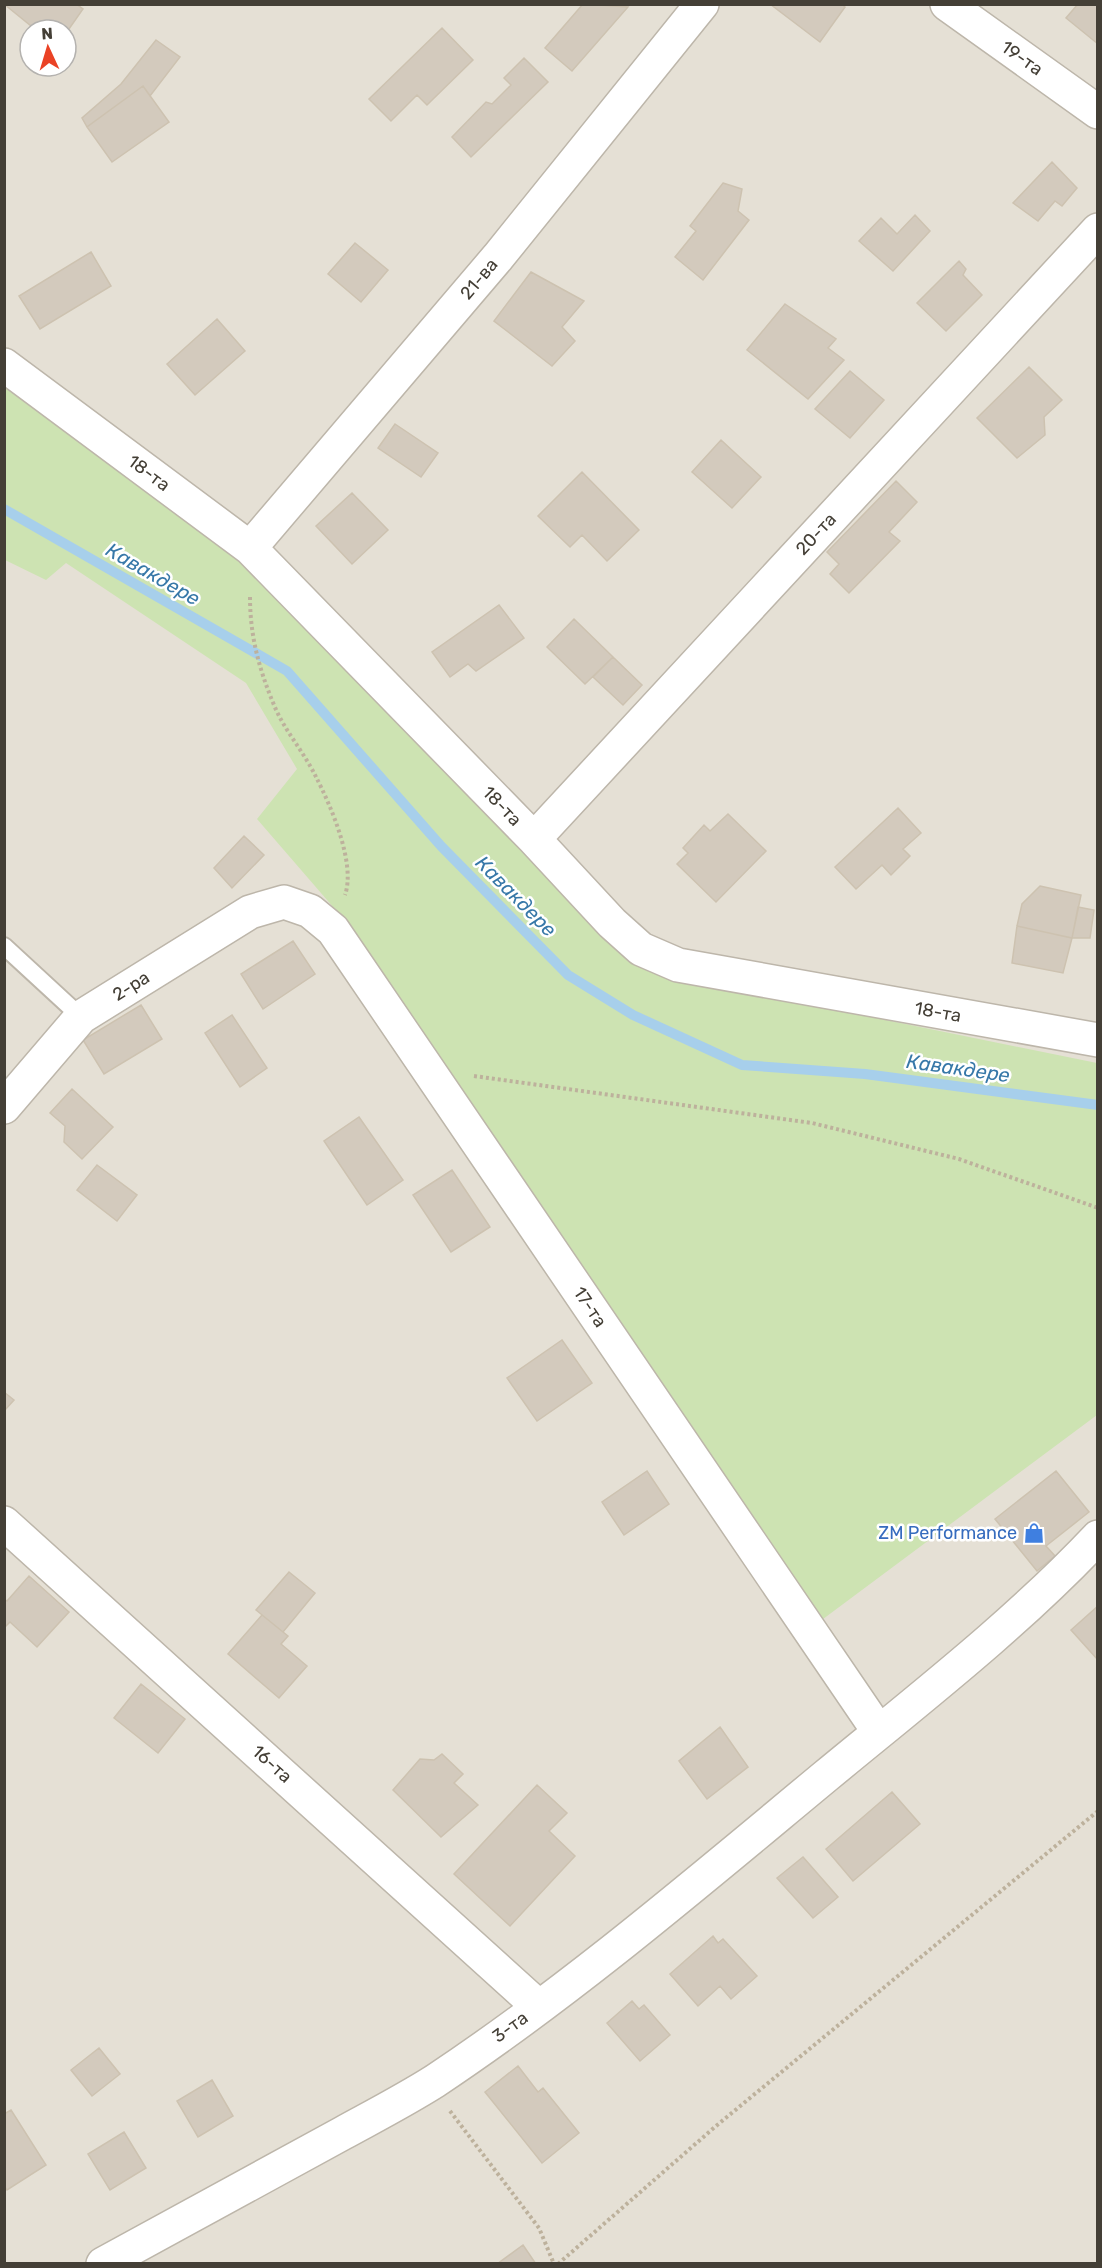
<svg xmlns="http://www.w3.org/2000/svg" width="1102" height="2268" viewBox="0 0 1102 2268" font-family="Rubik,sans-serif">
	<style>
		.residential { fill: #e5e0d5; fill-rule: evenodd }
		.green { fill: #cde3b2 }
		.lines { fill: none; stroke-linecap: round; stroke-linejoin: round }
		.stream { stroke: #a7cfeb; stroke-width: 10 }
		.building { fill: #d3cabd; stroke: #cdc2b0; stroke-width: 1.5 }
		.service-casing { stroke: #bdb6aa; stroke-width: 20 }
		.minor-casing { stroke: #bdb6aa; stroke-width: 36 }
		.path { stroke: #bdb19c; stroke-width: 4; stroke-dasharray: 3 3; stroke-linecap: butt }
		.service { stroke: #fff; stroke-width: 16 }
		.minor { stroke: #fff; stroke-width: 33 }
		.labels { text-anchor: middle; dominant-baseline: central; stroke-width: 5; stroke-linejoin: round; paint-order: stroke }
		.street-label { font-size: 18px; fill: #443f36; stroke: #fff }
		.shop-label { font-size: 18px; fill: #366cbe; stroke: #fff; text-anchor: end }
		.water-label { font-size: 20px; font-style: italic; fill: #3778a8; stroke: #fff }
	</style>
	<rect width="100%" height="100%" fill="#f2eee6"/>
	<path class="residential" d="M5,5H1097V2263H5ZM30,30H66V66H30Z"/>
	<path class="green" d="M4,387L258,574L675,977L1097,1063V1415L815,1625L340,915L257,819L297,769L246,683L66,563L46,580L5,560Z"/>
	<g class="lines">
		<path class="stream" d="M4,509L287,671L441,846L568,975L633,1015L742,1065L865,1074L1098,1105"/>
	</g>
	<path class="building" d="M4,4H76L83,9L69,29L60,23L55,30H36Z
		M583,4L628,7L572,71L545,48Z
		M770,4H842L845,7L820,42Z
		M1078,4H1098V44L1066,18Z
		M442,28L473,60L427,105L417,95L391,121L369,99Z
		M156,40L180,57L150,96L143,86L87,127L82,118L121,84Z
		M524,58L548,82L471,157L452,137L486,102L492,104L511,85L504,78Z
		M143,86L169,122L112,162L87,127Z
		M1052,162L1077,188L1062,206L1055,201L1038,221L1013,203Z
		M723,183L742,189L738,211L749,220L703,280L675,257L696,231L690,226Z
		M915,215L930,231L893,271L859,241L881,218L897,234Z
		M355,243L388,270L361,302L328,274Z
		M91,252L111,286L40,329L19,296Z
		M959,261L966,269L963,275L982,295L946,331L917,303Z
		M531,272L584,301L562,327L575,341L552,366L494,321Z
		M785,304L836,339L828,348L844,360L808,399L747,350Z
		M217,319L245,351L195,395L167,364Z
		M1029,367L1062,400L1044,417L1045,435L1017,458L977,418Z
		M850,371L884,400L850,438L815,409Z
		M395,424L438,453L421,477L378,448Z
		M721,440L761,477L732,508L692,472Z
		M582,472L639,530L607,561L582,535L570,547L538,516Z
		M896,481L917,502L889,532L900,541L849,593L830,574L839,564L827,552Z
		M352,493L388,530L352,564L316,526Z
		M499,605L524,638L476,671L468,664L450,677L432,652Z
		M574,619L613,657L585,684L547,647Z
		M613,657L642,685L623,705L593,677Z
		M898,808L921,833L903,849L910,856L891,875L882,865L856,889L835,867Z
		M728,814L766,851L716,902L677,864L688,853L683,848L704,825L710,831Z
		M244,836L264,855L232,888L214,868Z
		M1040,886L1081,895L1072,938L1017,926L1022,904Z
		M1078,907L1094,910L1090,938H1072Z
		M1017,926L1072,938L1063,973L1012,963Z
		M293,941L315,974L263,1009L241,974Z
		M141,1005L162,1039L104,1074L83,1040Z
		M232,1015L267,1068L240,1087L205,1033Z
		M72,1089L113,1127L82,1159L64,1142L65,1126L50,1113Z
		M359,1117L403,1180L367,1205L324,1141Z
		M97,1165L137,1195L117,1221L77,1190Z
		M452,1170L490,1227L451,1252L413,1195Z
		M562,1340L592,1383L537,1421L507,1378Z
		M4,1392L14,1400L4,1411Z
		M647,1471L669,1504L624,1535L602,1502Z
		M1056,1471L1089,1512L1046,1546L1055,1556L1037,1571L995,1519Z
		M289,1572L315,1593L283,1632L256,1610Z
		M29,1576L69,1612L37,1647L10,1622L4,1628V1599L7,1601Z
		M1098,1606V1660L1071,1630Z
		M262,1615L288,1636L281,1644L307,1666L279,1698L228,1654Z
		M141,1684L185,1719L158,1753L114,1718Z
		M720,1727L748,1767L707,1799L679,1761Z
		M442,1754L463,1774L454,1783L478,1805L441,1837L393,1790L420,1759L434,1760Z
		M537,1785L567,1813L549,1831L575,1856L510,1926L454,1874Z
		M892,1792L920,1824L853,1881L826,1849Z
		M803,1857L838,1897L813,1918L777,1878Z
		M713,1936L718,1943L723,1939L757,1976L731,1999L720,1986L698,2006L670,1974Z
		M632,2001L639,2009L644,2005L670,2035L640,2061L607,2023Z
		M99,2048L120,2074L92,2096L71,2070Z
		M518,2066L538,2092L543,2088L579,2133L542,2163L485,2092Z
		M212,2080L233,2116L198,2137L177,2101Z
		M11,2110L46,2165L7,2190L4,2186V2114Z
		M124,2132L146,2168L110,2190L88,2154Z
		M523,2245L536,2264H497Z"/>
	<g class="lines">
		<g class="service-casing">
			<path id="service" d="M4,946L81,1017"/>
		</g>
		<g class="minor-casing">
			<path id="minor" d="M947,4L1098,112
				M4,365L250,548L534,839L612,923L641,949L678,965L1098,1040
				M250,548L498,257L702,4
				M534,839L1098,230
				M4,1107L81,1017L250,912L284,902L310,911L333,930L879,1732
				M4,1523L539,2007
				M103,2264C183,2221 263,2177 343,2133C374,2116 405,2100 435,2081C573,1989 699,1881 827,1775C919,1699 1015,1625 1098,1537"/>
		</g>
		<path class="path" d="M250,597C250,636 259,669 274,705C284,730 304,752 316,777C331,806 356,864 345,895
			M474,1076L812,1123L959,1159L1098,1208
			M450,2111L539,2228L554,2264
			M558,2264L716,2126L1098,1811"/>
		<use href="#service" class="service"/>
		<use href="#minor" class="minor"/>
	</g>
	<defs>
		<g id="shop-bare" transform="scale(1.62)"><path d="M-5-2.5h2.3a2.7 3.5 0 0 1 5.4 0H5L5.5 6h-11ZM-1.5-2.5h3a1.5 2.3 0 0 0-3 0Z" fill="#3f7fe0" stroke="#fff" stroke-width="2.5" paint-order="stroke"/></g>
	</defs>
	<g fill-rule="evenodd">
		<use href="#shop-bare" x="1034" y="1533"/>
	</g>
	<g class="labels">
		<g class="street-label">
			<text transform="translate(1022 58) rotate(35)">19-та</text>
			<text transform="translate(479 279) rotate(-50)">21-ва</text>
			<text transform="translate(149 473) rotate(37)">18-та</text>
			<text transform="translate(816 534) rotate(-47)">20-та</text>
			<text transform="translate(502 806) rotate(46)">18-та</text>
			<text transform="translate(131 986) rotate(-32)">2-ра</text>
			<text transform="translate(938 1012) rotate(10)">18-та</text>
			<text transform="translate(590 1307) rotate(56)">17-та</text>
			<text transform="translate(272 1764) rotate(42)">16-та</text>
			<text transform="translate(510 2027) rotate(-36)">3-та</text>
		</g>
		<g class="shop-label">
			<text x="1017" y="1533">ZM Performance</text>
		</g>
		<g class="water-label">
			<text transform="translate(153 574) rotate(30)">Кавакдере</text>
			<text transform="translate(516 896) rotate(45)">Кавакдере</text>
			<text transform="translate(958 1068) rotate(8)">Кавакдере</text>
		</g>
	</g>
	<rect width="1102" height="2268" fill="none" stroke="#443f36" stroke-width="12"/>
	<g transform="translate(48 48) rotate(356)"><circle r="28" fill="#ffffff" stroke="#b4b2af" stroke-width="1.5"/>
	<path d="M0-4.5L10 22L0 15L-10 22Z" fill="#ea4225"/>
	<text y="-9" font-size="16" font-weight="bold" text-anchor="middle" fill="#443f36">N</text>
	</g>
</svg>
